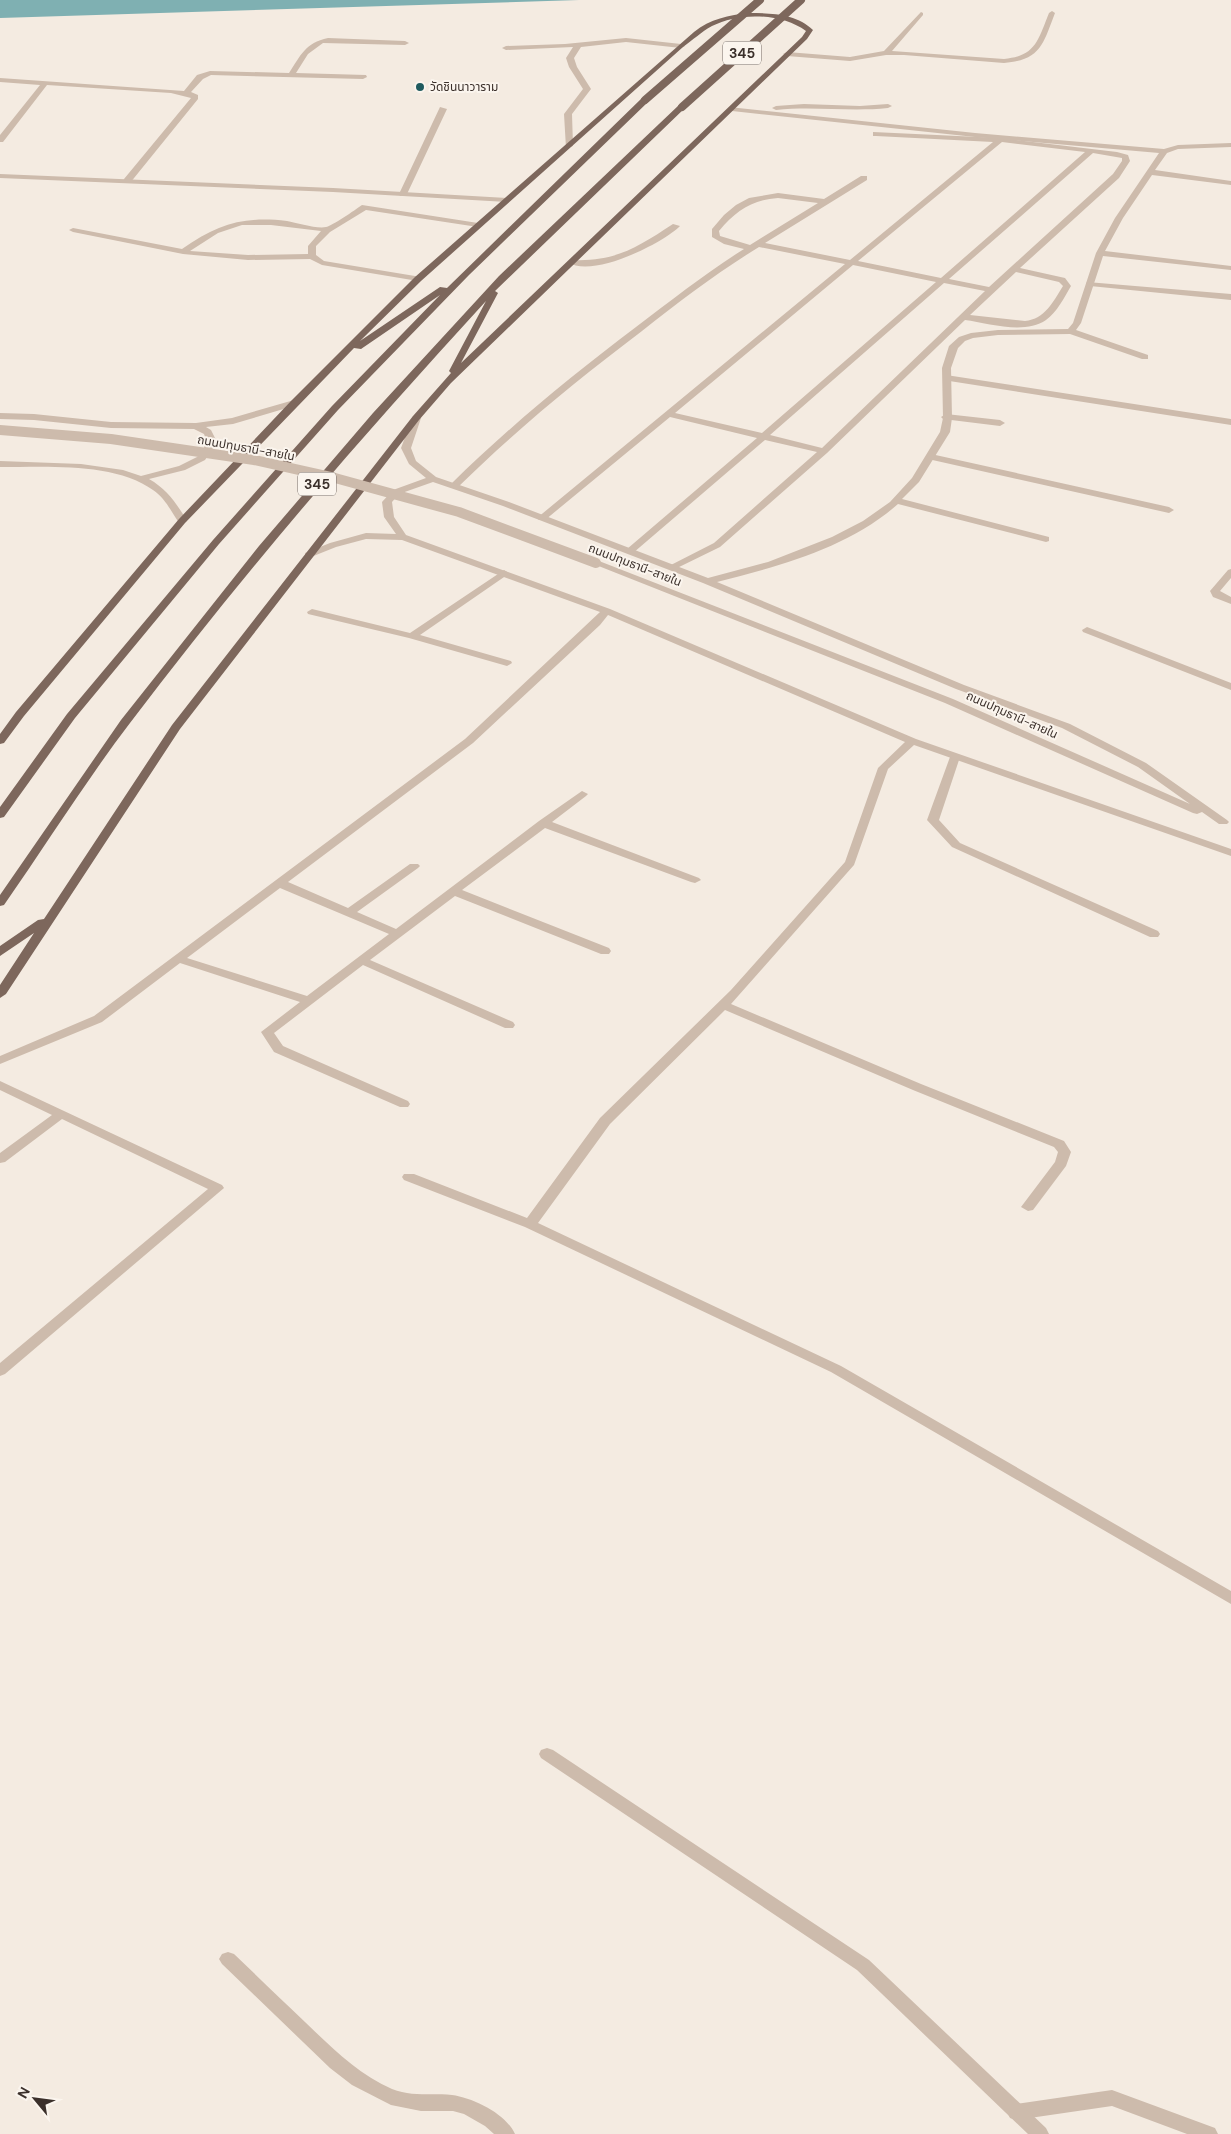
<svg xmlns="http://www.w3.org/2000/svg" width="1231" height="2134" viewBox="0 0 1231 2134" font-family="'DM Sans','Noto Sans Thai',sans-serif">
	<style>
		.water { fill: #7fb0b2 }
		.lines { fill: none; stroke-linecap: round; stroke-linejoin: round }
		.lane { fill: #cdbbac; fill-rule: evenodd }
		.street { fill: #cdbbac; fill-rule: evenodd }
		.primary { fill: #7d675c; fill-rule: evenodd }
		.street-bridge { stroke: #cdbbac; stroke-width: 10 }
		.primary-bridge { stroke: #7d675c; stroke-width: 8 }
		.poi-dot { fill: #1f5a5e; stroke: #fbf5ee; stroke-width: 2 }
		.labels { text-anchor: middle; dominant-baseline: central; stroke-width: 4; stroke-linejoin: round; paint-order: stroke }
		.far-poi-label { font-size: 12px; fill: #3b302b; stroke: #fbf5ee; text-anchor: start }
		.far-street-label { font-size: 12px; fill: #3b302b; stroke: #fbf5ee }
		.shield { fill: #fbf5ee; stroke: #756b66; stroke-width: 1 }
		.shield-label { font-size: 14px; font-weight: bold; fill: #3b302b }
	</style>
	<rect width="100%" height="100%" fill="#f4ebe1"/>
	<path class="water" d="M0,0H579L0,18Z"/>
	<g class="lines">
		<path class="lane" d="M328,38L405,41L409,43L405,45L323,43L308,54L296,73L366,75L367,77L363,79L211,75L203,79L191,92L198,95V99L130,183H127L123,181L124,179L191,98L171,93L47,85L3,142H0V135L40,85L0,82V78L184,91L197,75L210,71L289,73C301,55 305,43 328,38Z
			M440,107L447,109L407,194L400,196L399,194Z
			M873,132L1000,138L1117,152L1128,155L1130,161L1119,178L1020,268L1065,278L1071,286C1064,298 1057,312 1046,320C1024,335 988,323 965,320L827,453L720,547L675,569H669L667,567L714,543L817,452L765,440L633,553H627V549L757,438L670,417L545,520H539L537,518L845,264L759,247C718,272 680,301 642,331C577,380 515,431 457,488H451V484C509,427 571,376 636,327C672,300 707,272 744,249L724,244L712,237V229L724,215L736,205L749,198L778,193L824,199L861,176H867V180L765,243L850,260L993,142L876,136H873ZM1002,142L1085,152L941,278L858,261ZM1093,153L1122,158V161L1113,174L989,287L949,279ZM778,198L818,203L750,245L720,236L719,231C736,211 751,200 778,198ZM853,265L936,282L762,433L675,413ZM1016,272L1059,282L1063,286C1053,302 1045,319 1025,321L970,315ZM944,283L985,291L822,448L770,435Z
			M362,205L478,223L482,225L478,227L366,210L330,232L316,246V255L324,261L421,277L422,279L418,281L322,265L310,259L248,260L183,254L73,232L69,230L73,228L182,249C218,224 243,216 287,221C297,223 317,229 326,227C332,226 355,210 362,205ZM242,225H271L321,231L308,246V254L248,255L190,251L218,233Z
			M673,224L680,226C662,244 591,279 568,262L572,260C615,262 638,247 673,224Z
			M1087,282L1231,294V300L1090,286L1086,284Z
			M946,375L1231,419V425L943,380V376Z
			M946,414L1000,420L1005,423L1000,426L943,419L941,417Z
			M931,454L1169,507L1174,510L1169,513L928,459L926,457Z
			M1231,569V578L1220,591L1231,597V604L1213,597L1210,591L1228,570Z
			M504,570L509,573L507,575L420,635L511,661L512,663L507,666L409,638L308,614L307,612L312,609L410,633Z
			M955,754L960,757L939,820L960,843L1158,931L1160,934L1158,937H1150L952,847L927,820L950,757Z
			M1112,2090L1215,2128L1218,2134H1187L1112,2106L1016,2120L1010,2118L1007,2112L1010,2106L1016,2104Z"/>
		<path class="street" d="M1052,11L1055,13C1043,44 1041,60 1004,63L904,55H886L850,61L787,56L783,54L787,52L850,57L884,51L921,12L923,13V15L892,51L1004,59C1036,56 1038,40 1049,13Z
			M626,38L681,44L685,46L681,48L626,42L581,47L574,58L577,67L591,89L572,114L573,146L566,148L564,114L583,89L569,67L566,58L573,47L506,50L502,48L506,46L565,44Z
			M804,104L860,106L888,104L892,106L888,108C851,112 813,106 776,110L772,108L776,106Z
			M729,107L975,133L1164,149L1178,145L1231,143V147L1178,149L1167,153L1155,170L1231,181V185L1152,175L1123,218L1105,251L1231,266V270L1103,256L1081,323L1076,330L1148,355V359H1142L1070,334L998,335L973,338L965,341L958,348L951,368L952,418L950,432L919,482L902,499L1049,537V541L1046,542L898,504C848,548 780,566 717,582L964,685L1070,724L1146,763L1227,820L1229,822L1227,824H1219L1202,812L1197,814L1193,813L945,703L591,563L593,561H599L953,699L1190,804L1138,767L1062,728L956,689L703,583L503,506L433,482L399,494L392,502L394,517L406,535L610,609L916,739L1231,849V856L914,745L888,769L854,865L731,1004L921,1084L1064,1141L1071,1152L1066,1166L1033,1210L1028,1211L1021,1207L1055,1162L1058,1152L1054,1147L913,1090L725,1010L610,1124L538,1223L841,1366L1231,1591V1604L831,1372L525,1227L404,1180L402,1177L404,1174H414L527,1218L600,1118L731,990L845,862L878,768L905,742L608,615L600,625L473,743L288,882L348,908L410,864H418L420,866L418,868L357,912L396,929L539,821L582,791L588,794L586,796L552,822L699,878L701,880L695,883L691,882L545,828L462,890L609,948L611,951L609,954H601L455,896L370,960L513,1022L515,1025L513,1028H505L363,965L274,1033L283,1046L408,1101L410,1104L408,1107H400L274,1052L261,1032L300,1002L180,963L102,1022L0,1064V1056L94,1016L465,739L600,612L402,540L366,539L336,547L311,557H305V553L330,543L366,533L396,534L384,517L382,502L393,490L426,478L409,464L401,448L413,416H419L421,418L411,448L416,461L436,477L509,502L708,578L768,562L832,537L863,521L890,502L912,478L940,432L943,418L942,368L949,346L959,337L971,333L998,330L1068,329L1073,323L1096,253L1115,218L1159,153L975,137L732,111H729ZM280,888L389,934L307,996L187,958Z
			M0,174L333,188L507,198L511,200L507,202L333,192L0,178Z
			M294,400L297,401V405L233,424L206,427L211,430L217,442L205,460L185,470L149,479C167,489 177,504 187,521L182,524L179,523C171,511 165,498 153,490C115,462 46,467 0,467V461L81,464L123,470L141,476L179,466L199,456L207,442L204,434L194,429L111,428L34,420L0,419V413L34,414L111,422L196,423L232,418Z
			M1087,627L1231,683V690L1083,632L1082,630Z
			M0,1081L222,1185L224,1188L5,1374L0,1376V1363L208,1189L62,1119L5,1162L0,1163V1153L52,1115L0,1090Z
			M547,1748L553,1750L869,1960L1046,2128L1049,2134H1028L857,1970L541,1758L539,1754L541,1750Z
			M228,1952L234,1954C258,1977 282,2000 305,2022C332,2048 358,2074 392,2089C412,2097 432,2093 452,2095C474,2098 506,2114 515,2134H494L485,2126L464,2114L453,2111H421L391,2105L352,2085L330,2068L222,1964L219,1959L222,1954Z"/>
		<path class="primary" d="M749,13C771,13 797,14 813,30L807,39L451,383L419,420L180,729L6,994L0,998V985L34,933L0,956V946L38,920L44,919L172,725L413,416L451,373L449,371L486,301C361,437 241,576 130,723C85,782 46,845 4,905L0,906V895L121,720L259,546L373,413L499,276L679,105L686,107L495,291L498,293L461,363L802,37L806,31C781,13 739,12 712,26C701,32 693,40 683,47L421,281L360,341L440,287L447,288L642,98H648V102L469,275L338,410L219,544L75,718L4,817L0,818V807L67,714L213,540L332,406L440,295L361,349L354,348L185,523L24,716L4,743L0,744V734L16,712L179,519L291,401L415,277L694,32C710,19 729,15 749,13Z"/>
		<path class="street-bridge" d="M0,430L111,439L254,460L335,478L459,512L596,563"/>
		<path class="primary-bridge" d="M645,100L760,0
			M682,107L801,0"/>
	</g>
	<circle class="poi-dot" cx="420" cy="87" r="5"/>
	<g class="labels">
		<g class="far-poi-label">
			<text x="430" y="87">วัดชินนาวาราม</text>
		</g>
		<g class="far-street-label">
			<text transform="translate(246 448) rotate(10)">ถนนปทุมธานี-สายใน</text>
			<text transform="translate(635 565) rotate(21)">ถนนปทุมธานี-สายใน</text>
			<text transform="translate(1012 715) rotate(24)">ถนนปทุมธานี-สายใน</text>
		</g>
		<g class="shield">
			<rect x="723" y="41.5" width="38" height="23" rx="4"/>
			<rect x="298" y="472.5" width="38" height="23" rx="4"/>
		</g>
		<g class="shield-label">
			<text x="742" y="53">345</text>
			<text x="317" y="484">345</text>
		</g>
	</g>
	<g transform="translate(35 2099) rotate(299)" stroke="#fbf5ee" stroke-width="4" paint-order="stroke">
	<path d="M0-4L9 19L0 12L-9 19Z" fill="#3b302b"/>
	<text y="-8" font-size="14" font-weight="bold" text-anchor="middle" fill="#3b302b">N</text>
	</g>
</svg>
